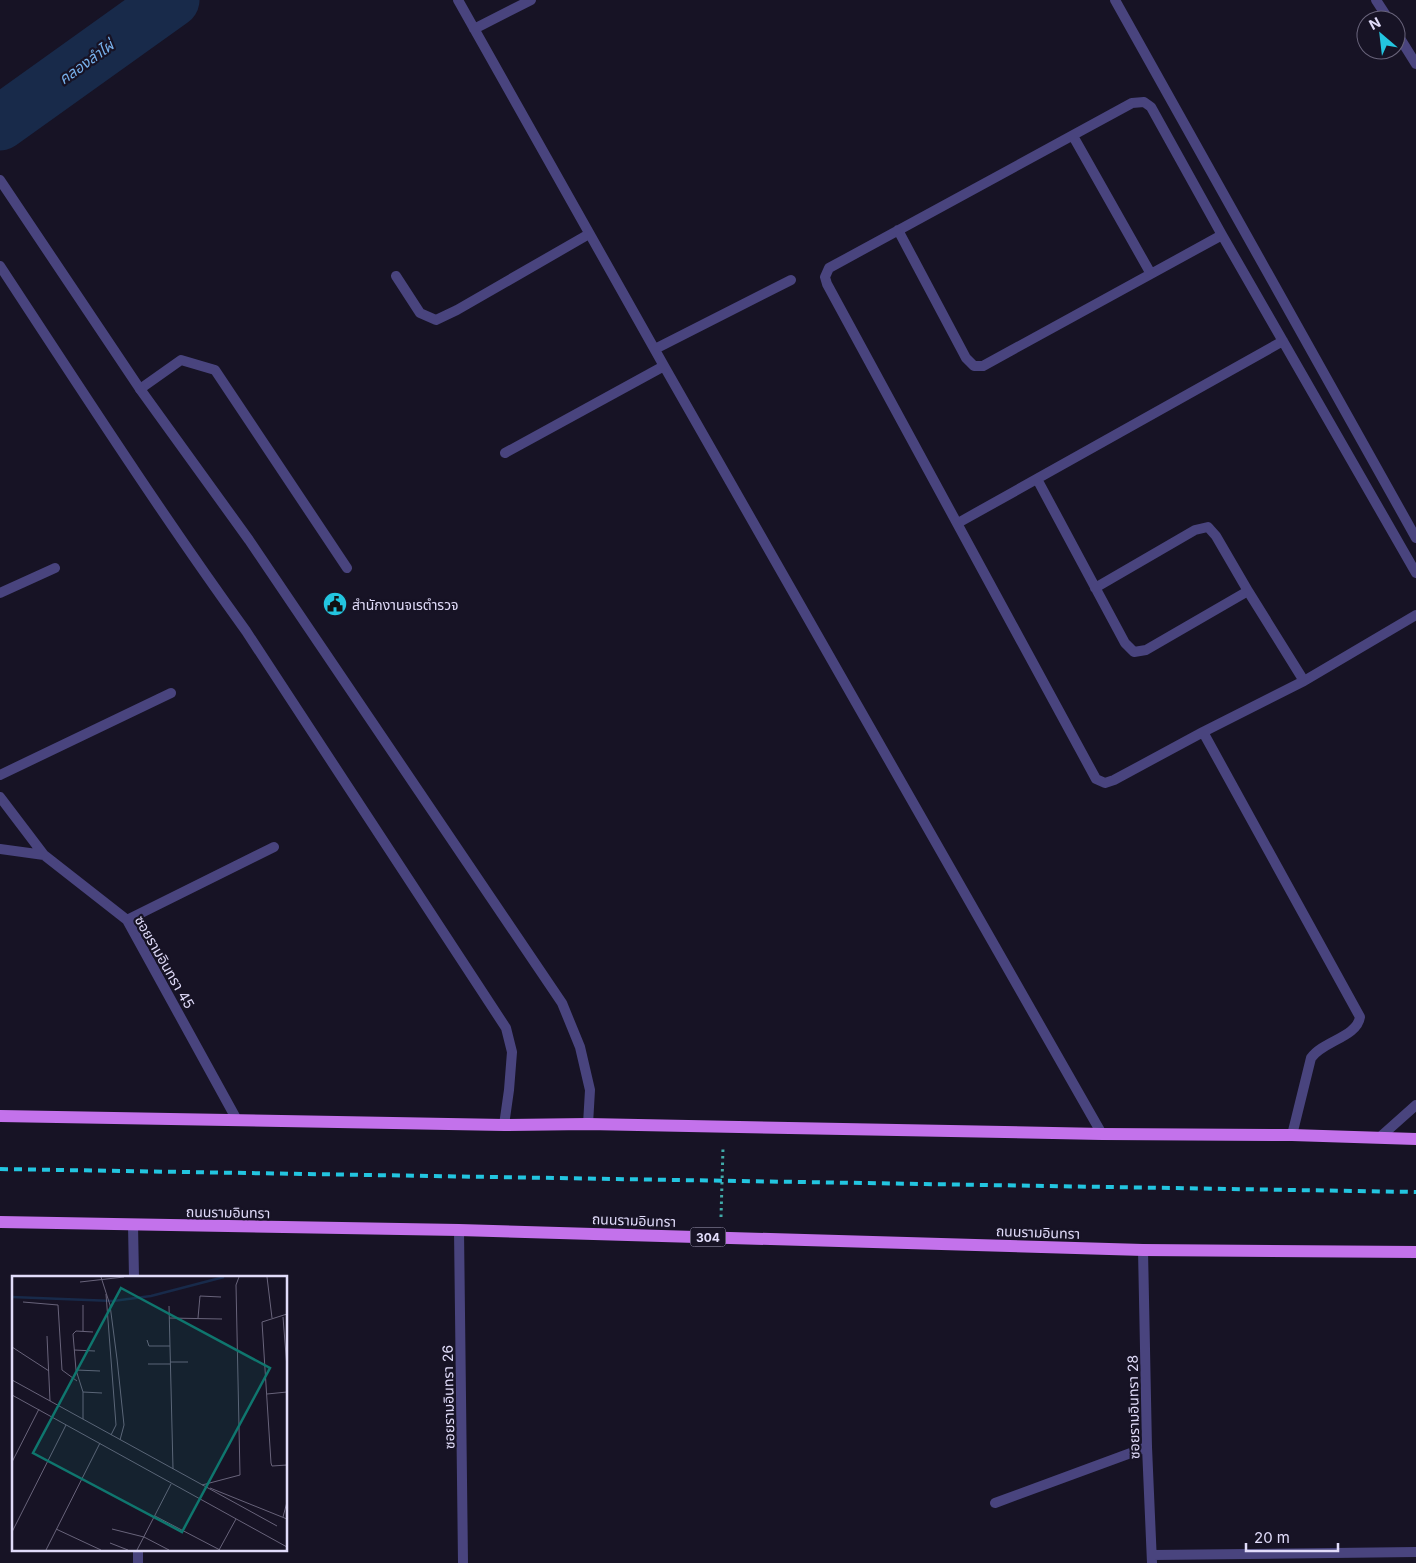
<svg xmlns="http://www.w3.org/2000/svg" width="1416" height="1563" viewBox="0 0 1416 1563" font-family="Inter,'Noto Sans Thai',sans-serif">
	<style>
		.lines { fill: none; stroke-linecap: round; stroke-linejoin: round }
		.river { stroke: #182a4a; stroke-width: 55 }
		.path { stroke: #41aaa8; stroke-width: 3; stroke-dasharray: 2.5 4; stroke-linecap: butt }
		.service { stroke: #49447e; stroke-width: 10 }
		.minor { stroke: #49447e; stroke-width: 10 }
		.primary { stroke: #c372eb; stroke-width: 12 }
		.rail { stroke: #23c5e0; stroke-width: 4; stroke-dasharray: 8 6; stroke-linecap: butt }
		.labels { text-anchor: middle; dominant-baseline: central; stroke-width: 4.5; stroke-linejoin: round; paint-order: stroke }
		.shield { fill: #171325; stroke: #a4a0ba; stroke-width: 1 }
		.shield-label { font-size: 12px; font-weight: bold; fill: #e1dcfa }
		.poi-label { font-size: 14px; fill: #e1dcfa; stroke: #171325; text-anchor: start }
		.street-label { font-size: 14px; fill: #e1dcfa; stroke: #171325 }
		.water-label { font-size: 15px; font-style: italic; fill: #78b1ec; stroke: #171325 }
		.inset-river { fill: none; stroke: #182a4a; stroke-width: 2.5 }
		.inset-road { fill: none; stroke: #68637a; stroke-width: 1 }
		.view { fill: #0f766e; fill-opacity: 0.15; stroke: #0f766e; stroke-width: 2.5 }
		.inset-edge { fill: none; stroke: #e1dcfa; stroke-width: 2.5 }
	</style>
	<rect width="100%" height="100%" fill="#171325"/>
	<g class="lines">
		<path class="river" d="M0,123L172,0"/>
		<path class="path" d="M721,1217L723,1148"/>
		<path class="service" d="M1073,136L1151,274
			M898,230L966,358L974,366H983L1222,235
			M140,389L181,360L215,370L347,568
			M1037,479L1125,643L1134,652L1146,650L1248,591L1304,681
			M958,523L1283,341
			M1416,573L1222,235L1151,107L1144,102L1132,103L829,268L825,277L827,284L1096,779L1105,783L1114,780L1203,732L1304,681L1416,615
			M1095,588L1195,530L1208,527L1216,536L1248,591
			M1203,732L1360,1017C1357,1037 1323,1041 1311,1058L1292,1135
			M995,1503L1147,1447"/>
		<path class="minor" d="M458,0L664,366L1102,1134
			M1115,0L1416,538
			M1376,0L1389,20
			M474,29L531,0
			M1396,32L1416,64
			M0,180L140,389L249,540L562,1003L580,1047L590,1090L588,1124
			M0,266C80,388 160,512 246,631L506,1028L512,1052L509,1090L504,1125
			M396,276L420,313L436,320L457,310L589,234
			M655,349L791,280
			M505,453L664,366
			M0,593L55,568
			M0,775L171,693
			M0,797L44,855L127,920L237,1120
			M0,849L44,855
			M127,920L274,847
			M1379,1138L1416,1105
			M133,1225L134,1277
			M459,1230L463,1563
			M1143,1250L1147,1447L1152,1563
			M138,1549V1563
			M1152,1555L1416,1552"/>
		<path class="primary" d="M0,1116L504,1125L588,1124L1102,1134L1292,1135L1416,1139
			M0,1222L459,1230L1143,1250L1416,1252"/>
		<path class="rail" d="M0,1169L1416,1192"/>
	</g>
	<defs>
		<g id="civic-disc" transform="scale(1.25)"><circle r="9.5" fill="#23c5e0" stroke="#171325"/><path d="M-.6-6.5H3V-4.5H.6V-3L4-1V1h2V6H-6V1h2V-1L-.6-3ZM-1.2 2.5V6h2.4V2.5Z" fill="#111"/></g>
	</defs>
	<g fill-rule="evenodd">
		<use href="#civic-disc" x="335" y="604"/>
	</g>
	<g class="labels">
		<rect class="shield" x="690.5" y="1227.5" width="35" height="19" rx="4"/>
		<g class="shield-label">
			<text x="708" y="1237">304</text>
		</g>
		<g class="poi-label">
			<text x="352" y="604">สำนักงานจเรตำรวจ</text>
		</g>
		<g class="street-label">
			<text transform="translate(165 962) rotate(60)">ซอยรามอินทรา 45</text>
			<text transform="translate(228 1212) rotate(1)">ถนนรามอินทรา</text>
			<text transform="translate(634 1220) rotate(2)">ถนนรามอินทรา</text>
			<text transform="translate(1038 1232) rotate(2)">ถนนรามอินทรา</text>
			<text transform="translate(448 1397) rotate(-91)">ซอยรามอินทรา 26</text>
			<text transform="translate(1133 1407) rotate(-91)">ซอยรามอินทรา 28</text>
		</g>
		<g class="water-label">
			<text transform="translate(86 62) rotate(-36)">คลองลำไผ่</text>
		</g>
	</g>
	<g transform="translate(12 1276)">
		<rect width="275" height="275" fill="#171325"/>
		<path class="inset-river" d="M0,21L101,25L139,20L212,1"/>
		<path class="inset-road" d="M89,1L98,29L105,83L112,149L108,164M255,1L260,42M68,6L112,1M94,18L104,149L99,159M11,26L46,29L50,94L65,105M157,30L161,193M275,38L250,46L259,187L260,190L275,189M271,41L275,92M157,42L210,43M186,42L188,20L209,21M71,55V29M35,60L38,125M135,64L137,70H158M0,71L37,95M62,74L83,75M158,86H176M136,88H158M64,94L88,95M0,104L265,250M71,116L90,117M255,118L275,116M0,119L275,271M71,143V116L64,94L61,58L64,55L81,56M0,186L27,133M190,209L228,199L224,9L227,1M198,212L275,243M143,240L208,274M271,241L275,226M44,253L89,274M100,253L132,261L157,274M0,256L54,149M98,267L116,274M34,274L88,167M125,274L159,208M207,274L224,243"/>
		<path class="view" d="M109,12L258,92L170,256L21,177Z"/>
		<rect width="275" height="275" class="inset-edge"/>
	</g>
	<g transform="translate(1381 35) rotate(332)"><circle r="24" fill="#171325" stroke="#68637a"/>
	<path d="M0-4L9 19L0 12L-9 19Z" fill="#23c5e0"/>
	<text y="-8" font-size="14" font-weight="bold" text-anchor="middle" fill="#e1dcfa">N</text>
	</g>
	<path d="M1246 1543v8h92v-8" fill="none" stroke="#e1dcfa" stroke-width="2.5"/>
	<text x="1254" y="1543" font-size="15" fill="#e1dcfa" stroke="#171325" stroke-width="4" paint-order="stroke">20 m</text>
</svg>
